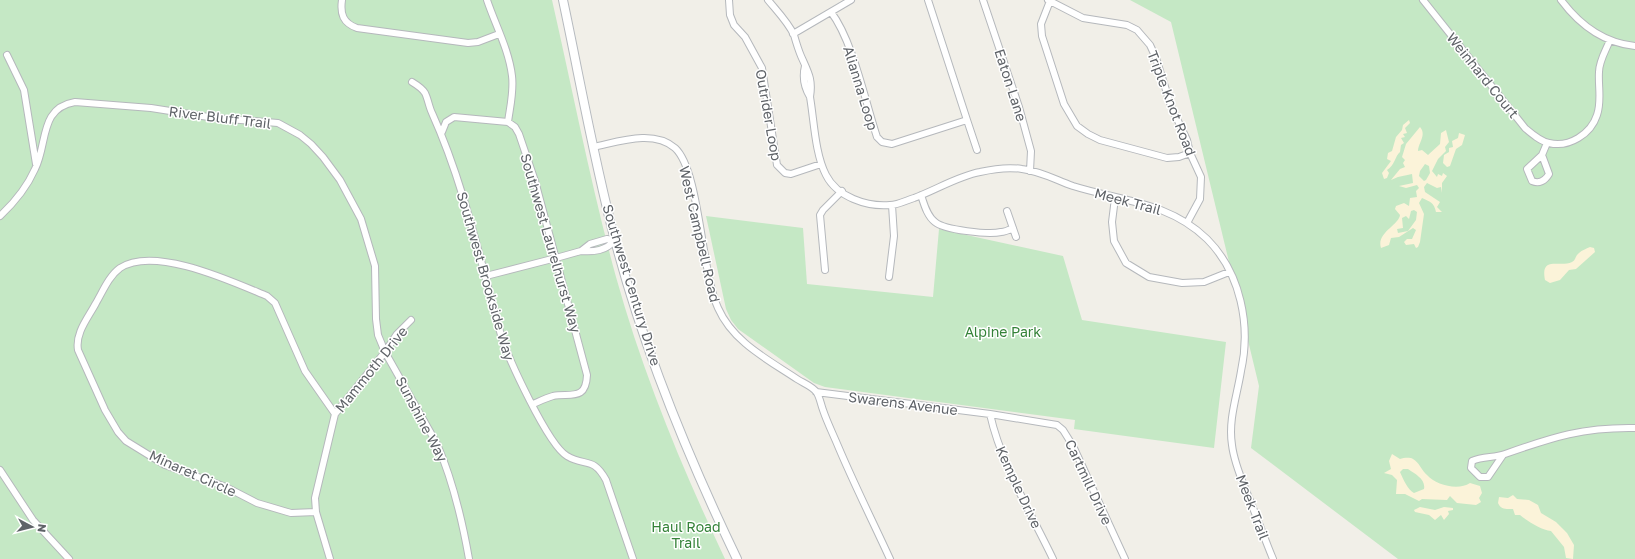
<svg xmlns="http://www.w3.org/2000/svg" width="1635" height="559" viewBox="0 0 1635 559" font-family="'Golos Text',sans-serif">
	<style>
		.green { fill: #c5e8c5 }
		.sand { fill: #fbf3d9; fill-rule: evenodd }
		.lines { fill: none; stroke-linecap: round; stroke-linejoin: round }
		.minor-casing { stroke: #b5b8bc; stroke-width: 8 }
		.secondary-casing { stroke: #b6babf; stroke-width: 10 }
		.minor { stroke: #fff; stroke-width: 6 }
		.secondary { stroke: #fff; stroke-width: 8 }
		.labels { text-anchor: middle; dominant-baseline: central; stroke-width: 3; stroke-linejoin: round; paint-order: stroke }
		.street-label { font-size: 14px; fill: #5f6368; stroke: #fff }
		.park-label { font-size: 14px; fill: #348238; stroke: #fff }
	</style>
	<rect width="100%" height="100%" fill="#f1efe8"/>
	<path class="green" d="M0,0H552C573,92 591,186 616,277C643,374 682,468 725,559H0Z
		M1130,0H1635V559H1398L1251,448L1259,386L1171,22Z
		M706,216L803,228L807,284L933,297L939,229L1063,256L1082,320L1226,342L1214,448L1074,429L1075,420L825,387L814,383L738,329L731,320L726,309Z"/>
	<path class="sand" d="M1409,120L1410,123L1405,128L1407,133L1403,134L1405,137L1401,138L1404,143L1401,145L1400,152C1395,156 1395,165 1387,170L1389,173L1387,178L1384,179L1382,173L1391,161L1387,159L1388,153L1392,151L1396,137L1402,130L1403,125Z
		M1420,127C1427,135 1418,143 1418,151L1422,150L1428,155L1440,144L1441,133L1446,130L1449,142L1445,147L1446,151L1438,159L1432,171L1437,177L1438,174L1442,176L1443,173L1447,176L1442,183V193L1441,187L1437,188L1427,183L1424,187L1425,192L1440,202L1437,207L1442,212H1436C1434,202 1430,202 1422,198L1419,203L1424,214L1420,242L1418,247L1416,248L1414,244L1406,245L1404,242L1407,239H1412L1416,230L1413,228L1399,237L1391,238L1389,245L1381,248C1376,233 1399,225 1400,215L1395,209L1396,206L1404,203L1409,206L1410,198L1417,197L1416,191L1419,188L1417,185L1406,188L1399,186L1413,183L1412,174L1398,177L1391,180L1400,169L1405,167L1403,163L1405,160L1402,157L1406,144ZM1425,164L1429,166L1430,173L1426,180L1424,181L1419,176L1420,171ZM1411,211L1414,210L1417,212L1416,220L1408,231L1398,233L1397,229L1403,228L1402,218L1406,216L1409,219Z
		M1459,133L1465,135L1462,145L1456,149L1450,166L1447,167L1443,163L1444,155L1449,152V148L1453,147L1452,141L1458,138Z
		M1590,247L1594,248L1595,252L1576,269L1569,270L1560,280L1550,283L1545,280C1540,255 1560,268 1572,262C1576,260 1575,256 1579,253C1582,250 1586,249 1590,247Z
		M1392,454L1400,459C1404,458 1409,457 1413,459C1419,462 1422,471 1427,475C1436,485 1458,491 1470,483L1480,486L1482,493L1479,498L1481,502L1476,505L1457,503L1450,496L1447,500L1422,499L1419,501L1405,494H1396L1397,480L1392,475L1384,473L1391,469L1389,461ZM1403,469H1408C1415,474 1426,479 1424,489L1414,493C1408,490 1403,479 1400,472Z
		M1513,495L1517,499L1529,500L1538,505L1541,513L1556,522L1567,533L1574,545L1573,559L1566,558L1564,547L1551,531C1542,530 1527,521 1520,515H1515L1513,509C1506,509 1501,510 1498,503L1499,497L1508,498Z
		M1420,507L1435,510L1444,507L1453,508V510L1448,511L1449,514L1444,520L1441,515L1435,520L1429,515L1415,512L1414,510Z"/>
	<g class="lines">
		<g class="minor-casing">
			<path id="minor" d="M342,0C340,14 343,23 357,28L468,43L478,42L499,34
				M487,0C495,24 509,50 512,76C514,91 510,107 508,122
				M729,0L730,15L734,25L745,37L762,68L777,165L785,173L791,174L821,164
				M768,0C777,11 788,22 794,35C796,42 798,49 801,56C808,72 813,79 810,97C814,120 815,154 826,175C837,197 867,207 890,205C898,205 907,200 914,198C936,190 958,176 980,172C993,169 1009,167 1022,169C1040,171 1056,180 1073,186C1121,201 1169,202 1207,239C1241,273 1251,326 1241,371C1237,396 1228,420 1232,445C1234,462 1241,478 1247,493C1256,515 1264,537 1273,559
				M983,0L1019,107L1031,151L1030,171
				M1048,0L1083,18L1127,25L1137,30L1150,45L1156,58L1171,106L1187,140L1190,153L1201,177L1200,199L1187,223
				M1423,0L1525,128C1532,134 1540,141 1549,143C1569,148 1591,134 1597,115C1602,101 1598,86 1599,72C1599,61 1606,50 1610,40
				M1561,0C1579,24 1604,43 1635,46
				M1050,1L1041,24L1042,36L1064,104L1077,126L1088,134L1100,140L1167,158L1179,157L1190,153
				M831,12C853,41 865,101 877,137L882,142L892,144L967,120L928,0
				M793,34L851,0
				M7,55L24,90L36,164
				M805,66C802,78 804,87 810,97
				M412,82C417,85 422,88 425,93C428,99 429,107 432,113C464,184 480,260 501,335C508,358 548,445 567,456C585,467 593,456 606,480L633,559
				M967,120L977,150
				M442,132L446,122L454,117L508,122L515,127L519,134L535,181L587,375C586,401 571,393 553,396C546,398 540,401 533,404
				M593,147C618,142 653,129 675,148C700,171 701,271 718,308C733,342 767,359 797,379C803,383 814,387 817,393C820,398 821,405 823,410C827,422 833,434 838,446C854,484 873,522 890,559
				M1542,155L1549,174C1545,181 1539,184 1532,181L1527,169L1542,155L1547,143
				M921,195C924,204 927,216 935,222C944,230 989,235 1001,232C1005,232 1009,230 1013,228
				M1115,198L1112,222L1114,241L1126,263L1149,277L1182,283L1204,282L1229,272
				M1007,211L1016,237
				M0,216C15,202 27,187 35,169C48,143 39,108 75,102L151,108L215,118L278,123L300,135L311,144L323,157L340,180L361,219L375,266L376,319L378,335L385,352L437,444C453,481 462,519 469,559
				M581,251C594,252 606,251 615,240
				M825,270L820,215L823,210L842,191
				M486,276L556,258L581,251L590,244L607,239L615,240
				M889,277L894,236L892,205
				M816,392L990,414L1057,425L1063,430L1073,446L1125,559
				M990,414C1001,464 1031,513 1053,559
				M1503,455L1488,477H1480L1471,468L1472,461C1483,456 1494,458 1505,454C1553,437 1584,427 1635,428
				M0,470L33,520L69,559
				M316,512L291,513L257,503L226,487L165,465L126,441L118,432L105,410L78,350C75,333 88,318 96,303C103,291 109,276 120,268C154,245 233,282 267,296L275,303L305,371L335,414
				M330,559L316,512L315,498L335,414L385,352L397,334L411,320"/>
		</g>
		<g class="secondary-casing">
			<path id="secondary" d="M563,0C580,80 594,161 615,240C643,347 689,459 737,559"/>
		</g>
		<use href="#minor" class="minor"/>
		<use href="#secondary" class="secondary"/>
	</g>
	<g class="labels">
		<g class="street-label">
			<text transform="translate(1483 75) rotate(51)">Weinhard Court</text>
			<text transform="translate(1011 85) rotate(72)">Eaton Lane</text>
			<text transform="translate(861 88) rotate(73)">Alianna Loop</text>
			<text transform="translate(1172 103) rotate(69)">Triple Knot Road</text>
			<text transform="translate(769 115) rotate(80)">Outrider Loop</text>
			<text transform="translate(220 117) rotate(7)">River Bluff Trail</text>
			<text transform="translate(1128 201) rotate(15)">Meek Trail</text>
			<text transform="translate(700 234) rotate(77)">West Campbell Road</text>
			<text transform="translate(551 243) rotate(74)">Southwest Laurelhurst Way</text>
			<text transform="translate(486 276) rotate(74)">Southwest Brookside Way</text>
			<text transform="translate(632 285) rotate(73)">Southwest Century Drive</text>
			<text transform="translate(371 369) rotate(-51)">Mammoth Drive</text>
			<text transform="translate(903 403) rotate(7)">Swarens Avenue</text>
			<text transform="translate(422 419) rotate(62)">Sunshine Way</text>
			<text transform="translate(193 473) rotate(24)">Minaret Circle</text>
			<text transform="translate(1089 482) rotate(65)">Cartmill Drive</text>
			<text transform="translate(1019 487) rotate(65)">Kemple Drive</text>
			<text transform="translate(1253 507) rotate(69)">Meek Trail</text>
		</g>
		<g class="park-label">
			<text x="1003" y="331">Alpine Park</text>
			<text x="686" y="526">Haul Road<tspan x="686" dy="16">Trail</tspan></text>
		</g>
	</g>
	<g transform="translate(32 527) rotate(97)" stroke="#ffffff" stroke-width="3" paint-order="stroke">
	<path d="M0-3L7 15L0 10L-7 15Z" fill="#5f6368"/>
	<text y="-6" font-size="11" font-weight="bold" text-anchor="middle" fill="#5f6368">N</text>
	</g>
</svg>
